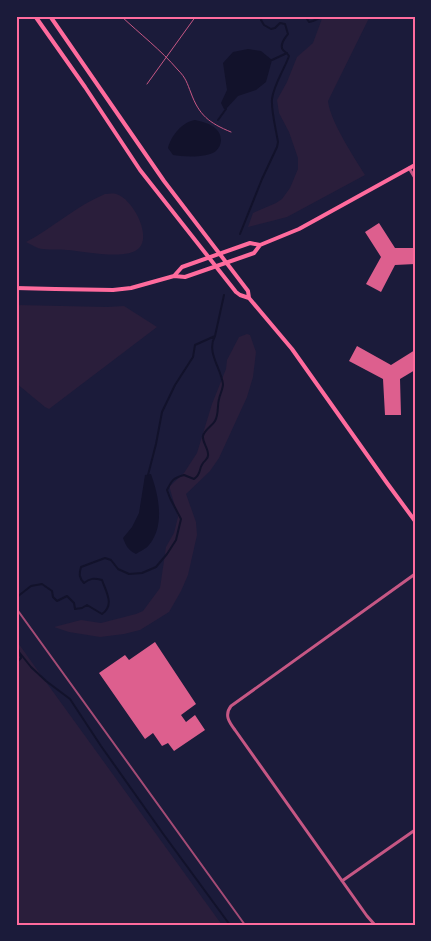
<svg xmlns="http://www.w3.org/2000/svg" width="431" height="941" viewBox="0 0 431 941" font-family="Figtree,sans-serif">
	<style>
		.green { fill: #2a1e3b }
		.water { fill: #12122b }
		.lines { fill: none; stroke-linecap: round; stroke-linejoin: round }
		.stream { stroke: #12122b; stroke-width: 2 }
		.building { fill: #dd5f8e }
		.service { stroke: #c65784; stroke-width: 1 }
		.minor { stroke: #c65784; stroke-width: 3 }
		.secondary { stroke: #ff6b9d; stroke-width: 4 }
		.rail { stroke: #a44b75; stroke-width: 2 }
		.neatline { fill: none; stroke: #ff6b9d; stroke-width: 2 }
	</style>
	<rect width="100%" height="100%" fill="#1b1b3a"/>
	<path class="green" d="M323,16H370L328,101C330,121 354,157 365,175L287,217L248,227L253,213L276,203L282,199L290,188L298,169V158L289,132L279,113L277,100L287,82L297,57L313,43Z
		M105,194C108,194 113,193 116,194C132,198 152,235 139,248C127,261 83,251 67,250C59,249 51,250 43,249C37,249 31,244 26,242C53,228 76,206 105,194Z
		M16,305L107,307L124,306L157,327L49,409L45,407L16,383Z
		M247,334L250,335L256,352L253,377L247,397L219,458L210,471L186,494L196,522L197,535L188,575L181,591L169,612L140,630L124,634L100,637L69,632L54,627L81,620L101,623L136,614L143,611L160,588L166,547L174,533L178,517L170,489V486L184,473L197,453L212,404L226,369L227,360L239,337Z
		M16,640L38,671L222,925H16Z"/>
	<path class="water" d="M248,49L261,51L272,60L266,82L256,90L238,96L226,109H224L221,103L227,90L223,63L233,52Z
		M195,120C206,122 221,127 221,140C221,144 219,148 216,151C208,158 183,157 173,155L168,148C171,136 182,122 195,120Z
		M151,474C159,496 165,526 149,545C146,549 140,551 136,554C128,550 126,546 123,538L132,527L139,513L145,475Z"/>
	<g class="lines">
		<path class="stream" d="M305,16L309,22L313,21L324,16
			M272,60L287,53
			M218,120L226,109
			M240,234L262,179L277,147L278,142C276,130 271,110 272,99C274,84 284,70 289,56C287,53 285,52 283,50C279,45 285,38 288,34L285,24L280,23L275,28L271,29L264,25L261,20L262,16
			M148,475L156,444L162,412L175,385L193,357L195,345L215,336
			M17,597L31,586L42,584L52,591L53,597L57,601L67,596L74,603L75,609L82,608L87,605L102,614C115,605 106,592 102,580C94,578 90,578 84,583C79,578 79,574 81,567L105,558L111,560L118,569L129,574L142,573L156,567L167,554L176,540L181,519L170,498L167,490C172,480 173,478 184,475L194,479C202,473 198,470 203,463C205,460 209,459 208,454C208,448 202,442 203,436C204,430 212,426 215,421C219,414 217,406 219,399C220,394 223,389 223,384C221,368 206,352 215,336L224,295
			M16,643L19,651
			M19,652L31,667L46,681L70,699L101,746L164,835L230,925
			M16,663L21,658L20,655"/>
	</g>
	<path class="building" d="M379,223L395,248H415V264L395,265L381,292L366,284L381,257L365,232Z
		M357,346L391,365L415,350V370L400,379L401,415H385L383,379L349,361Z
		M155,642L196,704L181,715L186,722L195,715L205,730L174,751L168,743L162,746L153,733L145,739L99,673L125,655L129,660Z"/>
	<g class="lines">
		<path class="service" d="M121,16C140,34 161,50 178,70C186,78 187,83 191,93C199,115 209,123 231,132
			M147,84L196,16"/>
		<path class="minor" d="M409,168L415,178
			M342,881L415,830
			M375,925L367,916L235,730C229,722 224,715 231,706L415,574"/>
		<path class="secondary" d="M35,16L85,87L140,170L236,292L240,295L249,298
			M50,16L164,181L248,291L249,298L292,349L387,483L415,521
			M174,276L182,267L250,243L260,245
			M16,288L55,289L113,290L131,288L174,276L185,277L254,253L260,245L299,229L319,218L415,165"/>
		<path class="rail" d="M16,608L245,925"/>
	</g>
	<rect width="431" height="941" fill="none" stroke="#1b1b3a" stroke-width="35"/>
	<rect x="18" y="18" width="396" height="906" class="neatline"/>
</svg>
